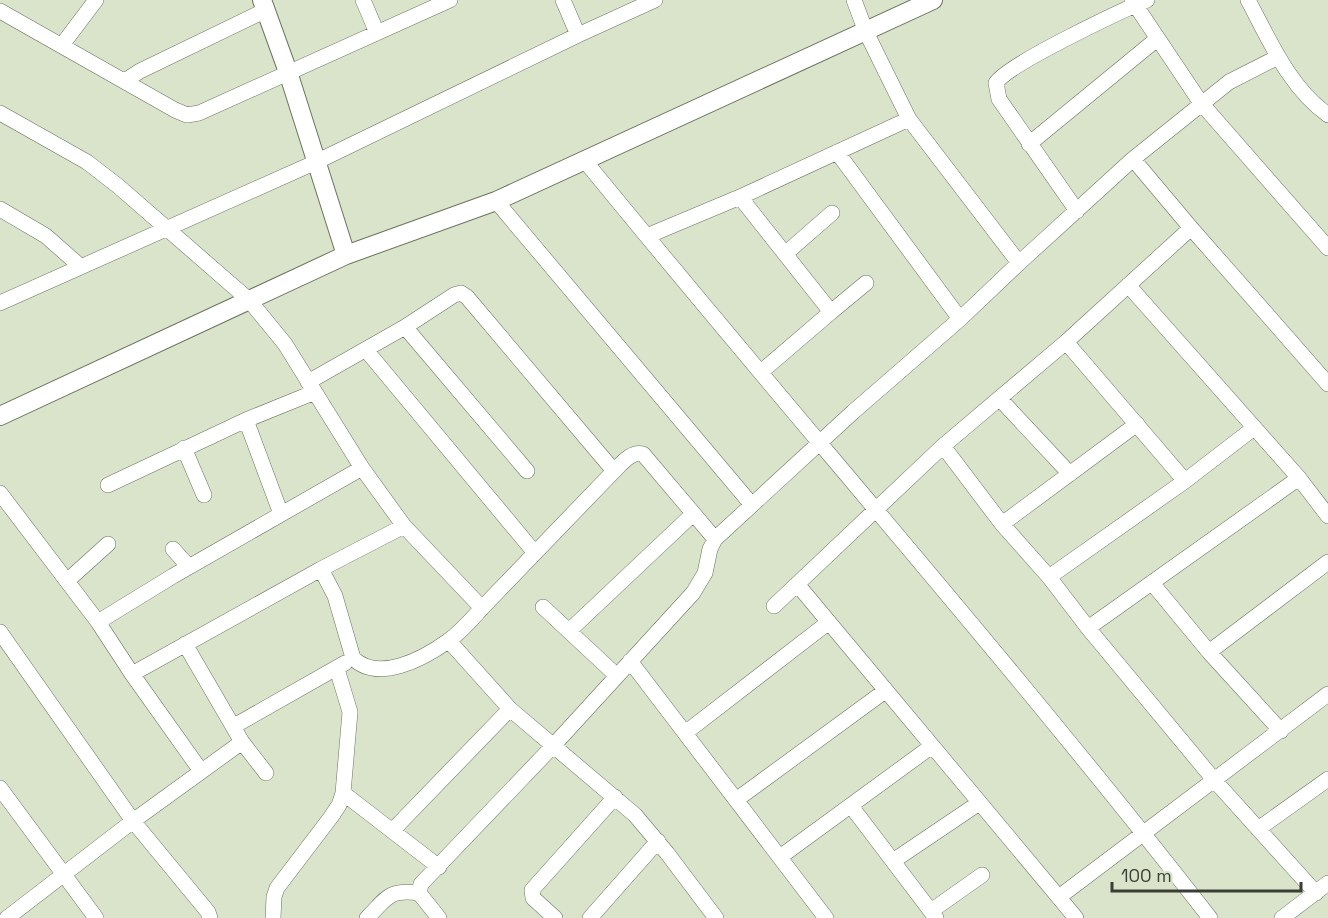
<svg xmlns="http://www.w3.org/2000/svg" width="1328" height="918" viewBox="0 0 1328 918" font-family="'Space Grotesk',sans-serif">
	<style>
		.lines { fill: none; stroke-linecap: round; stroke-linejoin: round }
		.minor-casing { stroke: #6b745e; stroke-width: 16 }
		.tertiary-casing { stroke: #6b745e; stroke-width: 20 }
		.minor { stroke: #fff; stroke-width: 15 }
		.tertiary { stroke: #fff; stroke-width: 18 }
	</style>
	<rect width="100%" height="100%" fill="#d9e4cb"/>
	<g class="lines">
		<g class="minor-casing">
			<path id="minor" d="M363,0L377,33
				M563,0L578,35
				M854,0L866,32L909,119L1019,263
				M1132,0L1201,103L1328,248
				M1248,0C1270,41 1289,87 1328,115
				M0,11L175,110L187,115L199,113L450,0
				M62,45L96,0
				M126,80L140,71L266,10
				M0,113L87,162L118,186L249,300L285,344L362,468L404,526L482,608L614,471C622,463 631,451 643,454L715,539
				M1029,144L1157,39
				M837,152L960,319
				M1133,159L1191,228L1328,384
				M585,161C792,415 1009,660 1210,918
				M740,197L831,312L761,372
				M496,201L752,505
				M0,209L46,236L80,266
				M1077,211L999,99L996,83C1008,64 1121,11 1147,0
				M647,236L740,197L909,119
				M785,254L832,213
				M1128,285L1299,478L1328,516
				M0,303L316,162L578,35L655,0
				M831,312L866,283
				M405,327L527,471
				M1066,342L1185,481
				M366,350L535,553
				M308,382L405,327L454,295L461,293L467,297L614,471
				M1000,399L1070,474
				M246,420L281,514
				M943,446L1002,524L1049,577L1088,628L1215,781L1316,893
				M184,448L204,495
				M108,485L246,420L315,392
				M0,493L98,622L132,674L201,771
				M1002,524L1137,424
				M173,549L189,567
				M321,569L335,596L353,658C378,683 423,659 448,641C461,632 471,620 482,608
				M1049,577L1185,481L1254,428
				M67,581L108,544
				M1152,583L1209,652L1281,731
				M797,584L1076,918
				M774,606L943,446L1066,342L1191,228
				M543,607L616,675
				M98,622L173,576L362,468
				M1088,628L1299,478
				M569,631L693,514
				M0,632L133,821L208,912L210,918
				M449,641L510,709L635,815L667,853L716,918
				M185,644L242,742L266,773
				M1209,652L1328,562
				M630,661L826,918
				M132,674L321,569L404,526
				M234,726L345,663
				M685,733L829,622
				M0,788L96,918
				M343,793L439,867
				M736,800L885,691
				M851,806L936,918
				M1258,829L1328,779
				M392,831L510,709
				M780,857L932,746
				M893,861L979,803
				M1059,897L1328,694
				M931,911L982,875
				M7,918L133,821L242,742
				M273,918L274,897L277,888L331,817L339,805L343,793L350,712L337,669
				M367,918C387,898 388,889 419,893
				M439,918L419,893L421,884L553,746L693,593L705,573L710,549L715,539L853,412L960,319L1019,263L1133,159L1229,82L1278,57
				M555,918L533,898L532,890L615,797
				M590,918L658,841
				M1282,918L1328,883"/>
		</g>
		<g class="tertiary-casing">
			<path id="tertiary" d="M262,0L288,72L346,255
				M0,416L346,255L496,201L933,0"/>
		</g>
		<use href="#minor" class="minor"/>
		<use href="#tertiary" class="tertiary"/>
	</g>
	<path d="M1112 882v9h189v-9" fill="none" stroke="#3a3e35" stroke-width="3"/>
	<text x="1121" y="882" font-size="18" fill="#3a3e35" stroke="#d9e4cb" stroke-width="4.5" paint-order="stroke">100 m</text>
</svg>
